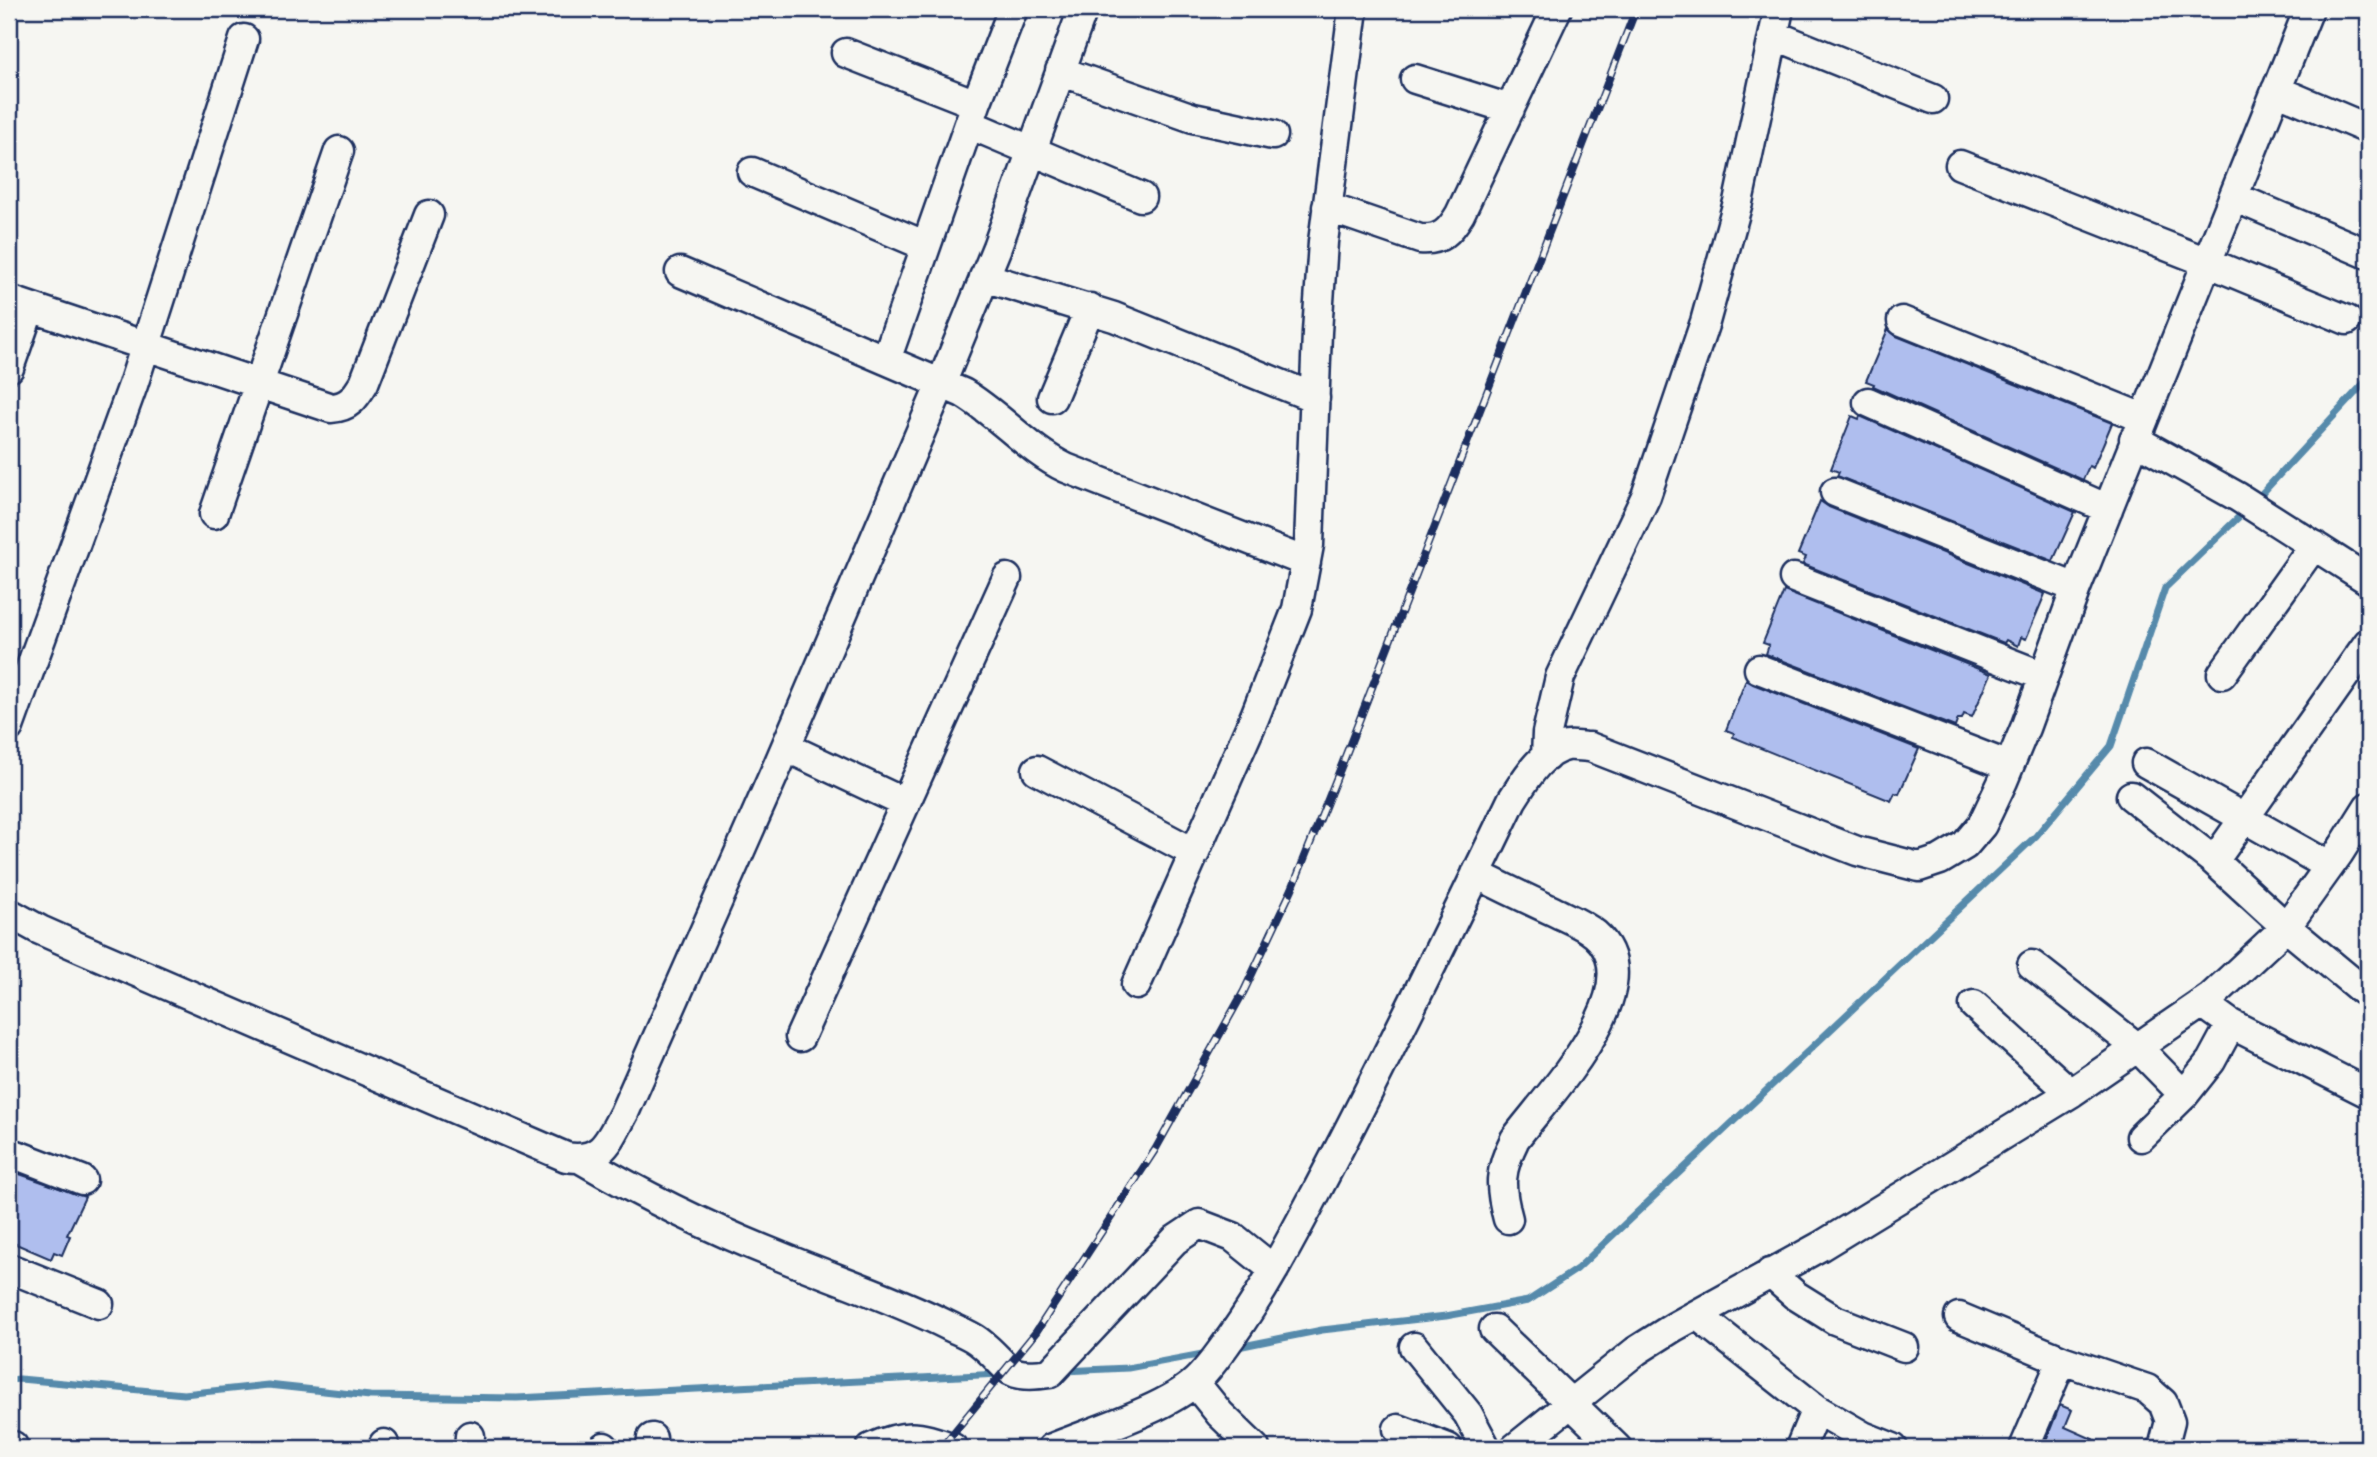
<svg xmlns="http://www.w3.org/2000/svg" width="2377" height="1457" viewBox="0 0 2377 1457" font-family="Delius,sans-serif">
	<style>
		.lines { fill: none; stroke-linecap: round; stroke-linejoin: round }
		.stream { stroke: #568aab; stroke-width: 7 }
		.building { fill: #afbeee; stroke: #1b2f5e; stroke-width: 2 }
		.minor-casing { stroke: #1b2f5e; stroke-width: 33 }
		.minor { stroke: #f6f6f2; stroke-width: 28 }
		.rail-casing { stroke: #1b2f5e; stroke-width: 8 }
		.rail { stroke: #f6f6f2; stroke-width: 5; stroke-dasharray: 16; stroke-linecap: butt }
	</style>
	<rect width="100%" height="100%" fill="#f6f6f2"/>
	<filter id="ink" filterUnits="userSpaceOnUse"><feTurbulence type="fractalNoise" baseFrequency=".0143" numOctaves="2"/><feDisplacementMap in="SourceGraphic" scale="14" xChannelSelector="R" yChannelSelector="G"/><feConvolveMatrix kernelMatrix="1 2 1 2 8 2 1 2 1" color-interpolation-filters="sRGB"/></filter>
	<g filter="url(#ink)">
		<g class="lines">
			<path class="stream" d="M2254,502L2368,379
				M1233,1348L1322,1330L1446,1316L1528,1301L1577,1269L2036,836L2111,746L2165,588L2246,510
				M1064,1371L1128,1368L1208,1353
				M9,1380L20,1379L184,1394L268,1385L370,1396L517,1398L1000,1374"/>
		</g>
		<path class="building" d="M1888,329L1896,336L2112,423L2093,468L2089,466L2083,480L1873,386L1874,384L1866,381Z
			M1852,416L1859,419L1860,416L2075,512L2053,561L1837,476L1839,472L1831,469Z
			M1820,501L1829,507L2045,594L2026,639L2021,637L2018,646L2006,640L2004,643L1803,564L1806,557L1798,554Z
			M1784,591L1991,674L1972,717L1964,714L1962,719H1958L1955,727L1766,654L1769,645L1763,643Z
			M1746,680L1753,684L1919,749L1899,794L1895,793L1891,801L1733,737L1734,733L1726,730Z
			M11,1171L85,1197L67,1235L70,1236L62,1255L54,1252L51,1259L9,1241V1176Z
			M2060,1405L2072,1410L2065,1427L2113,1448H2043Z"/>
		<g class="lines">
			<g class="minor-casing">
				<path id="minor" d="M1774,35L1933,99
					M846,53L976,104
					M1060,71L1193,118L1273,135
					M1415,79L1510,109
					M2276,90L2368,129
					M969,124L1141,197
					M1960,165L2207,262L2347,320
					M752,172L926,246
					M2234,197L2368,254
					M1327,207L1420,239C1441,241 1450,231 1460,214L1557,9
					M680,272L963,393C1000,415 1027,449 1066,468L1306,562
					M984,277L1114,317L1315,398
					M9,300L331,408C349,407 355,398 364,383L429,215
					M1902,321L2143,418
					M886,360L976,104L1013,9
					M9,368L30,308
					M1052,398L1090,308
					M1868,402L2108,509
					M2134,439L2238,497L2368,580
					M1835,492L2076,588
					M214,514L339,151
					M1794,578L2043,676
					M1759,669L2009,766
					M2222,674L2314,545
					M9,727L133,385L244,39
					M786,747L905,803
					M1546,757L1547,733L1560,677L1646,496L1705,322L1738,202L1779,9
					M2146,763L2329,866
					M1037,770L1195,853
					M2131,796L2214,861L2286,927L2362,990L2368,993
					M2214,861L2368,643
					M1476,874C1502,887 1527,899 1553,911C1567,918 1583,924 1595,934C1655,986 1546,1097 1515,1139C1499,1171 1499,1186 1508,1219
					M9,913L40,930L83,949L566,1157C602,1163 609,1141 624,1113L778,765L941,384L997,247L1083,9
					M2032,965L2138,1048L2184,1095
					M1136,985L1255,716L1297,609L1309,545L1317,332L1323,242L1353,9
					M2202,1003L2231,1024L2368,1093
					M1974,1005L2071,1093
					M800,1037L1007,578
					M2141,1137L2184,1095L2211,1061L2231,1024
					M9,1152L82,1180
					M581,1159C644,1196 709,1228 777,1255C835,1279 893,1298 949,1326C959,1331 970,1335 978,1341C1011,1366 1002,1380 1050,1373L1175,1240L1199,1224L1233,1237L1274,1270
					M9,1268L99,1304
					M1770,1273L1795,1295L1835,1320L1904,1347
					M1697,1315L1816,1409L1863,1436L1893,1448
					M1959,1317L2062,1360L2147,1389L2163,1403L2170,1421L2163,1448
					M1494,1329L1617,1448
					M1414,1347L1468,1414L1486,1448
					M1195,1383L1220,1414L1255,1448
					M1398,1429L1448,1448
					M13,1448V1446
					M384,1448V1444
					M469,1448L470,1436
					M604,1448V1447
					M651,1448L652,1438
					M871,1448C904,1433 920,1435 953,1448
					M1052,1448C1091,1432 1166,1409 1196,1381C1210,1368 1221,1351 1232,1336C1266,1288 1293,1236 1320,1185C1387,1058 1450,929 1512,800C1525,780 1541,751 1567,746C1574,745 1583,747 1590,747L1857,851L1919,867L1940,860L1965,845L1982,825L2003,781L2025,728L2076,588L2309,9
					M1515,1448L1636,1351L1674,1327L1821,1246L2071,1093L2211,997L2286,927L2339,853L2368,807
					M1800,1448L1816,1409
					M2024,1448L2062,1360"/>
			</g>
			<use href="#minor" class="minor"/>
			<g class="rail-casing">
				<path id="rail" d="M941,1448L1036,1332L1155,1150L1244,991L1292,889L1343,762L1636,9"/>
			</g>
			<use href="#rail" class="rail"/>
		</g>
	</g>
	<rect width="2377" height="1457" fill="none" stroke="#f6f6f2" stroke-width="35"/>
	<rect x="18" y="18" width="2342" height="1422" fill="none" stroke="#1b2f5e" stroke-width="2.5" filter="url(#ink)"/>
</svg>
